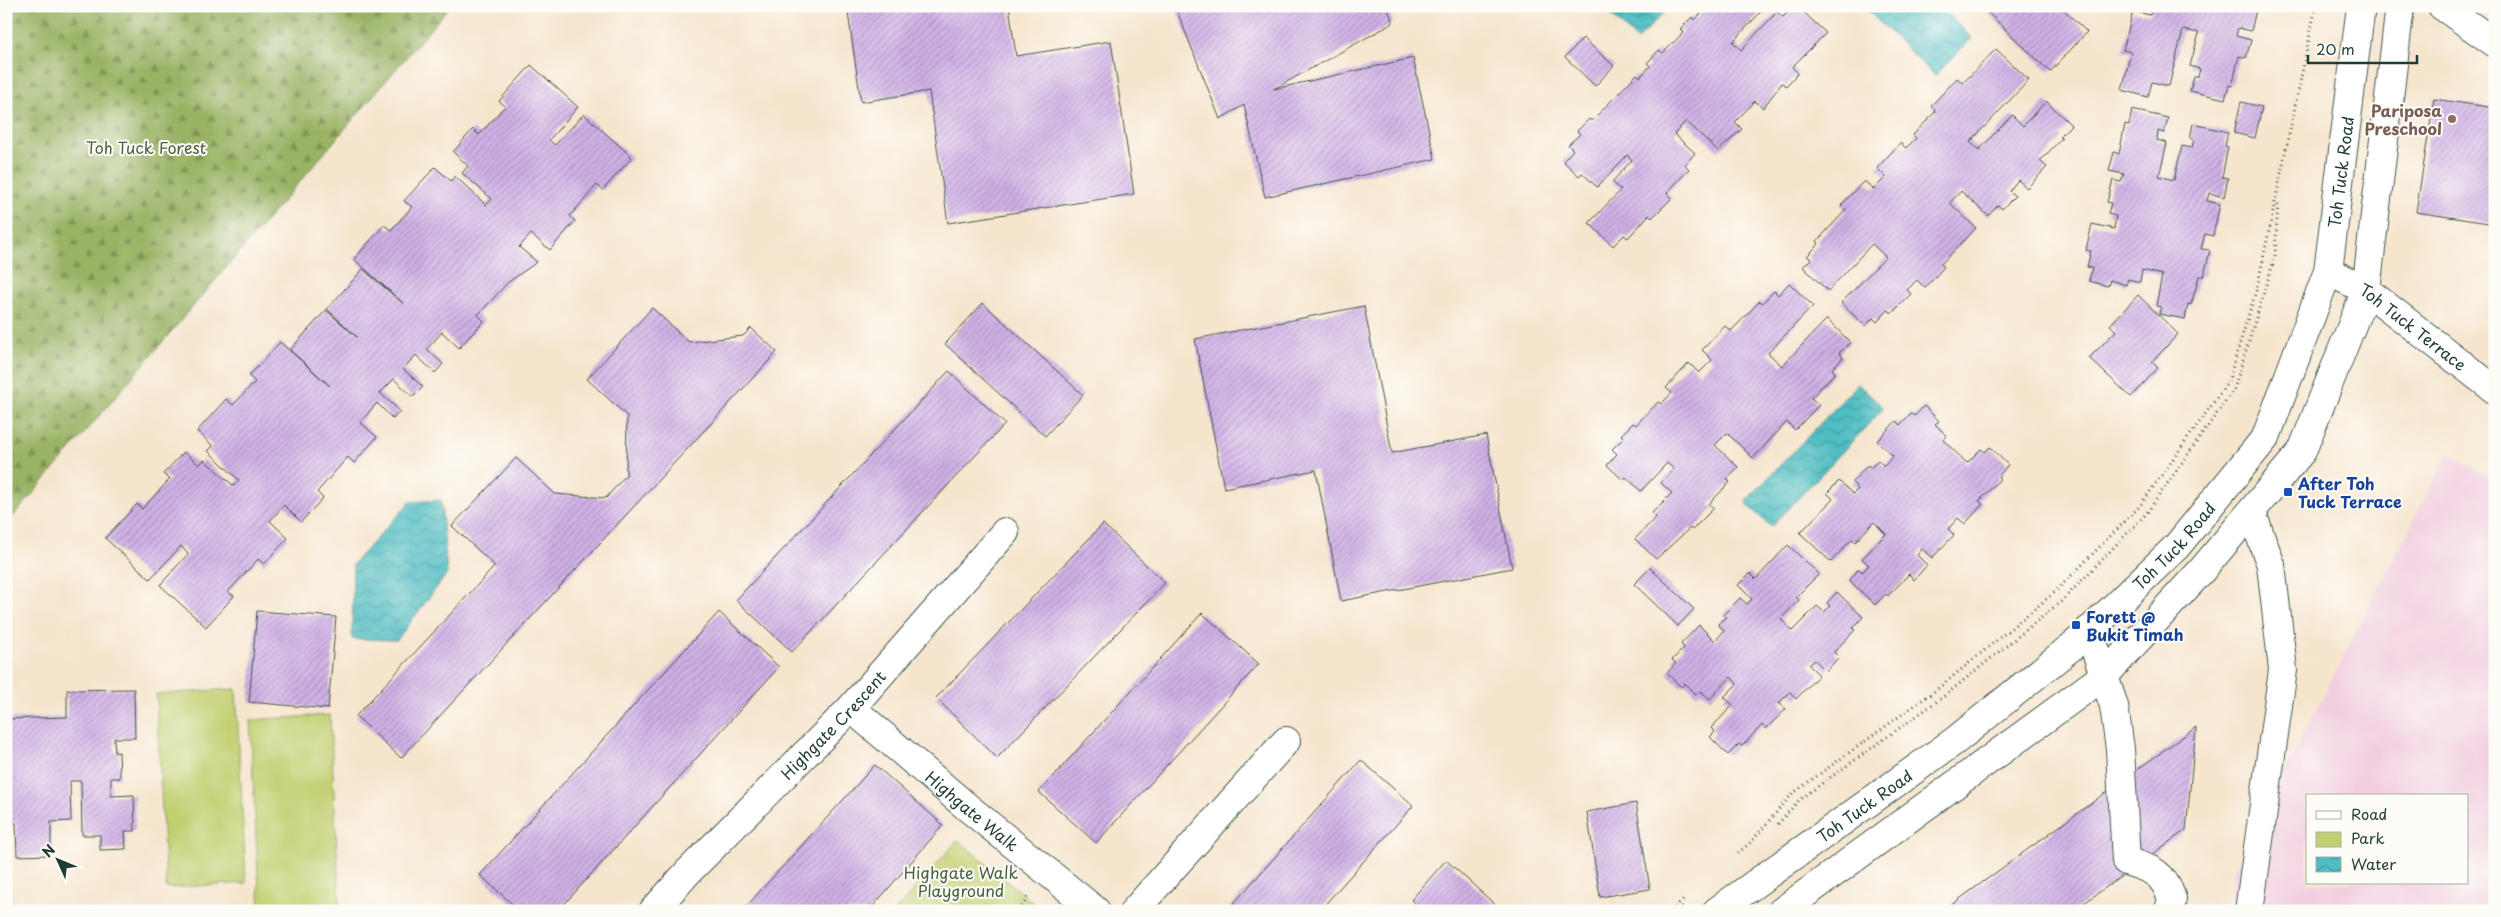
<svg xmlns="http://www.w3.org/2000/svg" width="2501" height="917" viewBox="0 0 2501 917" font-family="'Playpen Sans',sans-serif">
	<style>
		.built { fill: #f2cfe0; fill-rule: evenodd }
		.forest { fill: url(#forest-firs); stroke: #5c784c }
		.park { fill: #c2cf71; stroke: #708652 }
		.water { fill: url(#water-waves); stroke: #377d7c }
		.building { fill: url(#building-hatch) }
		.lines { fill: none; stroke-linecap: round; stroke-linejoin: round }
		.minor-casing { stroke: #3f564b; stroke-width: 30 }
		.path { stroke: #3f564b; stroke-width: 3; stroke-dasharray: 1 4; stroke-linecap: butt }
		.minor { stroke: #fff; stroke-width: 28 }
		.education-dot { fill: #8d6e63; stroke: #fdfcf7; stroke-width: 2 }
		.transit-dot { fill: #1a4fb4; stroke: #fdfcf7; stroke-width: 2 }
		.labels { text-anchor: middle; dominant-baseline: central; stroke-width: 4; stroke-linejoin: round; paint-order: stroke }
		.education-label { font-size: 16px; font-weight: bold; fill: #785e54; stroke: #fdfcf7; text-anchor: end }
		.park-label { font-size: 16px; fill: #486243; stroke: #fdfcf7 }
		.street-label { font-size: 16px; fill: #1f3d34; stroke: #fdfcf7 }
		.transit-label { font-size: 16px; font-weight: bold; fill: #164399; stroke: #fdfcf7; text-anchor: start }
	</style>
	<defs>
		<pattern id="forest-firs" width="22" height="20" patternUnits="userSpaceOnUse" patternTransform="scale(1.25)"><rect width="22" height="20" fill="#99b263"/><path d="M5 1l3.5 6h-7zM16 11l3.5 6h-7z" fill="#7c9252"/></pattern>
		<pattern id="water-waves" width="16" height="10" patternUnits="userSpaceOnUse" patternTransform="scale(1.25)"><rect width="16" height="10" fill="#4fbdc3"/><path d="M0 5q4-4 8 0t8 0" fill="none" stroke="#419b9f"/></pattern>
		<pattern id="building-hatch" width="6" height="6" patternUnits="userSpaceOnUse" patternTransform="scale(1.25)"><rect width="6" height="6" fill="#d1b1e7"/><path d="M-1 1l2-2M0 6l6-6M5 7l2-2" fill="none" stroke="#a991bc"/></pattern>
	</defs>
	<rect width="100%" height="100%" fill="#fdfcf7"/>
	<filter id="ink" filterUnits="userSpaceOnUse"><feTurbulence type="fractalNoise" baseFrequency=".02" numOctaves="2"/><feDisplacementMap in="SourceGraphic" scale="10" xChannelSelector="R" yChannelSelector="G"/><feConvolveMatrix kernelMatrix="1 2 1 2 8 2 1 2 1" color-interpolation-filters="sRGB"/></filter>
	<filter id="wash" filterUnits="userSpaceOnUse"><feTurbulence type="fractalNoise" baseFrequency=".0096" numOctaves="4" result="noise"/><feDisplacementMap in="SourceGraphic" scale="20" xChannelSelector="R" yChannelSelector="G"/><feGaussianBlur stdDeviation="1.12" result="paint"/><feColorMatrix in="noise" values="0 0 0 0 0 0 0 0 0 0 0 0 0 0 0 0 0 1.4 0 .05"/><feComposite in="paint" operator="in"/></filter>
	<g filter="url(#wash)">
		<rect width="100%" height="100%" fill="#f6e5cd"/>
		<path class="built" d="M2448,453L2495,482V911H2229L2234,870ZM2307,796H2467V883H2307Z"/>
		<path class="forest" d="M6,6H450L6,525Z"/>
		<path class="park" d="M236,689L246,883L166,888L156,694Z
			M330,715L340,909L260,911L250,720Z
			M958,840L1043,911H895Z"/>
		<path class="water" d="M1617,6H1670L1637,40L1610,14Z
			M1863,6H1939L1972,38L1935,76Z
			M1858,384L1884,408L1771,527L1745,502Z
			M441,500L447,574L397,640L352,639L353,564L410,502Z"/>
		<g id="blocks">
			<path class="building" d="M847,6H1009L1016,56L1111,41L1134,194L948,223L929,91L861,102Z
				M1175,6H1387L1393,23L1274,89L1413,58L1435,159L1265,197L1244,105L1220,119Z
				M1702,6H1766L1733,42L1741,50L1777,12L1783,17L1794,6H1797L1826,33L1792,67L1798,73L1786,86L1782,83L1763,108L1755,101L1735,122L1742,129L1718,151L1686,121L1674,134L1695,153L1685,165L1689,169L1667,193L1672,198L1652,218L1649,215L1628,238L1624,235L1613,246L1589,223L1621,190L1612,182L1632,160L1627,155L1597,187L1582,173L1579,176L1563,161L1573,150L1568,145L1580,134L1577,131L1589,119L1592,121L1637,74L1640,77L1650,66L1647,63L1659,50L1663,53L1684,32L1680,29L1692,17L1695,20L1705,9Z
				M1981,6H2060L2087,32L2050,72Z
				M2148,6H2257L2251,31L2238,28L2236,36L2251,40L2246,58L2239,56L2232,86L2229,85L2225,99L2190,91L2194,77H2198L2200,69L2190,66L2199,33L2183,30L2169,86L2152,82L2148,97L2122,90L2131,52L2123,50L2133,11L2150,15L2152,8Z
				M1583,38L1614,66L1595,86L1565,57Z
				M1996,49L2029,80L1970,142L1979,150L2012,115L2023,126L2046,101L2071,125L2060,136L2062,138L2040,161L2047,167L2027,188L2018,180L2009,191L2015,196L2002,209L1998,205L1988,216L1961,191L1950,203L1976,228L1941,264L1944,267L1925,288L1917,280L1907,290L1911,294L1892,313L1888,310L1877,322L1873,318L1865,326L1841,303L1886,257L1872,244L1828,291L1803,267L1811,259L1807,256L1819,244L1817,241L1846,210L1841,205L1864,181L1874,189L1886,177L1877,168L1900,143L1906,148L1916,138L1913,135L1936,111L1931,106L1957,78L1963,83Z
				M531,65L578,107L549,140L555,145L584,114L632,157L603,190L597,185L570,216L575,221L550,250L531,234L519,247L537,262L507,283L478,315L484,321L459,348L442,332L427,349L443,364L435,373L416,355L403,369L423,387L413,397L394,379L380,393L400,411L393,419L377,403L360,422L377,437L354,463L348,457L317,492L323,498L301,522L284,505L270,521L288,538L264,564L258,559L228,592L234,596L206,627L160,585L188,554L181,546L150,579L105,538L137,504L142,509L170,479L163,474L184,452L199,465L204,460L234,486L239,480L208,451L213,446L197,431L226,399L233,405L255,382L249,376L280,342L330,386L290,350L326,310L357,337L327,309L363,269L404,304L354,259L384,225L391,230L412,207L404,201L435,167L451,181L455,176L486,205L492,199L462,173L468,166L453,152L473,129L479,135L505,106L499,101Z
				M2434,99L2495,108V224L2416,212Z
				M2241,102L2262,107L2255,138L2234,133Z
				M2132,110L2168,118L2164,133L2158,131L2157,140L2167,143L2159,176L2174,180L2182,146L2192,148L2194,139L2190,138L2193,124L2228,132L2225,146L2228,147L2222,177L2228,178L2224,197L2209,193L2207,201L2220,204L2213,236L2205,234L2201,249L2210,250L2204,276H2199L2191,305L2188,304L2185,319L2159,314L2161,307L2156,306L2162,275L2142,270L2140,282L2128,279L2126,285L2110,280L2108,286L2089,281L2092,268L2087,267L2091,251L2086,250L2092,224L2114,229L2116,216L2108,214L2111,203L2107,202L2113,180L2121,182L2124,174L2109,171L2114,152L2119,154L2125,124L2129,125Z
				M1789,283L1813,306L1768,353L1782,366L1827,319L1850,342L1839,353L1843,357L1832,369L1835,373L1811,398L1819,405L1795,430L1787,422L1753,458L1727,433L1715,445L1738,467L1727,479L1730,482L1709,504L1714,508L1692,530L1690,528L1656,559L1635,539L1656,517L1652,513L1672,493L1661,483L1674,469L1667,463L1641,491L1626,477L1623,480L1607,465L1617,454L1612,449L1624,438L1621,435L1633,423L1636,425L1658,402L1661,404L1672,393L1666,388L1689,363L1699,373L1712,360L1702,350L1725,326L1731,331L1760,301L1762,303L1774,291L1778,295Z
				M2138,295L2178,334L2152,362L2158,368L2131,397L2089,358L2116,331L2110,325Z
				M983,303L1083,395L1045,436L945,344Z
				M1364,306L1392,453L1486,435L1512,568L1341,601L1316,470L1224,488L1195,339Z
				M652,308L689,342L743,336L751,328L777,352L401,758L356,716L495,566L452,526L516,458L555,494L606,498L626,475L627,416L587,379Z
				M949,371L1005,424L792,652L736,600Z
				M1924,406L1939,421L1935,424L1947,436L1943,440L1967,463L1981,449L1985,452L1990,447L2008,465L1998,477L2000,479L1979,501L1983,504L1965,524L1958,518L1948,529L1954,535L1932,558L1922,549L1917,555L1927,565L1914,580L1909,574L1888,596L1886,594L1875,605L1849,580L1859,569L1863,572L1869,565L1862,559L1886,534L1874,522L1855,542L1852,539L1831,562L1800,533L1833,499L1827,493L1839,481L1853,494L1858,489L1852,482L1868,465L1871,468L1878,460L1884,466L1893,456L1877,441L1896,421L1900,425L1911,413L1915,416Z
				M1103,524L1165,583L997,758L936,698Z
				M1788,545L1819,574L1796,597L1799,600L1781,619L1792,631L1817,606L1824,612L1830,606L1827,603L1837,592L1863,617L1853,628L1855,630L1834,652L1839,657L1826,671L1815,660L1809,665L1819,675L1796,699L1790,692L1779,703L1786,709L1766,729L1762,725L1742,746L1739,744L1728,755L1710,737L1715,732L1711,728L1733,705L1724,697L1737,684L1731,677L1710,699L1701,691L1697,695L1685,683L1681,687L1667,673L1676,663L1672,660L1684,648L1681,644L1699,625L1715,641L1724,631L1718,624L1726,617L1723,615L1740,598L1747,604L1752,599L1738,585L1750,573L1756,579Z
				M1650,568L1694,609L1678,626L1634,584Z
				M257,611L336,617L328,709L249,702Z
				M719,612L779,667L558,911H520L480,875Z
				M1202,613L1259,664L1096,843L1039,792Z
				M134,689L135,738H114L115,753L119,752L120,778H111V796L134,795L135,831H125L126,849L100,850V835H82L81,781H70L71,821L51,822V855L17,856L16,823H6V719L67,717V690Z
				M2196,727L2186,830L2073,911H1943Z
				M1361,760L1413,806L1388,834L1319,911H1227Z
				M875,765L943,825L869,911H742Z
				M1636,803L1650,889L1600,897L1587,812Z
				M1446,860L1502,911H1423L1411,900Z"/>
		</g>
	</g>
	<g filter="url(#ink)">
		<use href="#blocks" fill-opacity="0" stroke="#3f564b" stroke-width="1"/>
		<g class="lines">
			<g class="minor-casing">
				<g id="minor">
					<path d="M2442,6L2495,43"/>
					<path id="s1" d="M2328,271L2366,290L2495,390"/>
					<path d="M2089,630L2114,706L2120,749L2126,861C2152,869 2163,872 2172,899L2169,911"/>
					<path id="s2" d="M851,708L967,807L1096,911"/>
					<path id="s3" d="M653,911L688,872L851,708L1005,532"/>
					<path d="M1134,911L1286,741"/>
					<path id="s4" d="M1717,911L1956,740L2081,639L2177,546L2266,437L2328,271L2361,6"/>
					<path d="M1782,911L2105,675L2202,570L2302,451L2366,290L2400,6"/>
					<path d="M2249,911L2283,670L2271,565L2252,513"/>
				</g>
			</g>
			<path class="path" d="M1778,824L1799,800L1943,697L2063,600L2146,514L2234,389L2275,257L2278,202
				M1738,853L1752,841L1792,794L1940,687L2055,592L2139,507L2228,382L2257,288L2316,6
				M1019,911L1028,897
				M1671,911L1686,898
				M1678,911L1685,905"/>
			<use href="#minor" class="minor"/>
		</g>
	</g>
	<circle class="education-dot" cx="2452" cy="119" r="5"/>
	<g class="transit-dot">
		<rect x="2283" y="487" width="10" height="10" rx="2.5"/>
		<rect x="2071" y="620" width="10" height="10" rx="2.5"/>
	</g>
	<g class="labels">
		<g class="education-label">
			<text x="2442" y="110">Pariposa<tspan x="2442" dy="18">Preschool</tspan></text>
		</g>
		<g class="park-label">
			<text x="146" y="147">Toh Tuck Forest</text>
			<text x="961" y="872">Highgate Walk<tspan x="961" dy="18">Playground</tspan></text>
		</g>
		<g class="street-label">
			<text stroke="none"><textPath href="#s4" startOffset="1006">Toh Tuck Road</textPath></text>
			<text stroke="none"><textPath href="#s1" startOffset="102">Toh Tuck Terrace</textPath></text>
			<text stroke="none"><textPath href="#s4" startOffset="586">Toh Tuck Road</textPath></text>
			<text stroke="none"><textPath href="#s3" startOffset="259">Highgate Crescent</textPath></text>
			<text stroke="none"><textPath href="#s4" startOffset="181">Toh Tuck Road</textPath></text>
			<text stroke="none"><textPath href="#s2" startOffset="159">Highgate Walk</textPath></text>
		</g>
		<g class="transit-label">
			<text x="2298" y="483">After Toh<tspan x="2298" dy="18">Tuck Terrace</tspan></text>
			<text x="2086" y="616">Forett @<tspan x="2086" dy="18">Bukit Timah</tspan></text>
		</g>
	</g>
	<rect width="2501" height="917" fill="none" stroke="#fdfcf7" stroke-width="25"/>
	<rect x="2306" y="794" width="162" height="90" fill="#fdfcf7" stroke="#a4b0a9"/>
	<rect x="2316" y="811" width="25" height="8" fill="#ffffff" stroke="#a4b0a9"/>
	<text x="2351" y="820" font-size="15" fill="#1f3d34">Road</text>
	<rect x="2316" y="832" width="25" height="15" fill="#c2cf71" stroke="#a4b0a9"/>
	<text x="2351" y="844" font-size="15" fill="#1f3d34">Park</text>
	<rect x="2316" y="857" width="25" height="15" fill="url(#water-waves)" stroke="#a4b0a9"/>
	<text x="2351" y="870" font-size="15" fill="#1f3d34">Water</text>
	<g transform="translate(58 860) rotate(314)" stroke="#fdfcf7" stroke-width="4" paint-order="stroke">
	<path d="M0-4L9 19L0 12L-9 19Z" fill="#1f3d34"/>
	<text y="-8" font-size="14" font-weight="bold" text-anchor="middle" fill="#1f3d34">N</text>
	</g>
	<path d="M2308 55v8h109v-8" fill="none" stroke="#1f3d34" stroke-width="2.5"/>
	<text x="2316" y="55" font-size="15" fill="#1f3d34" stroke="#fdfcf7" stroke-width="4" paint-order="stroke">20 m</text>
</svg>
